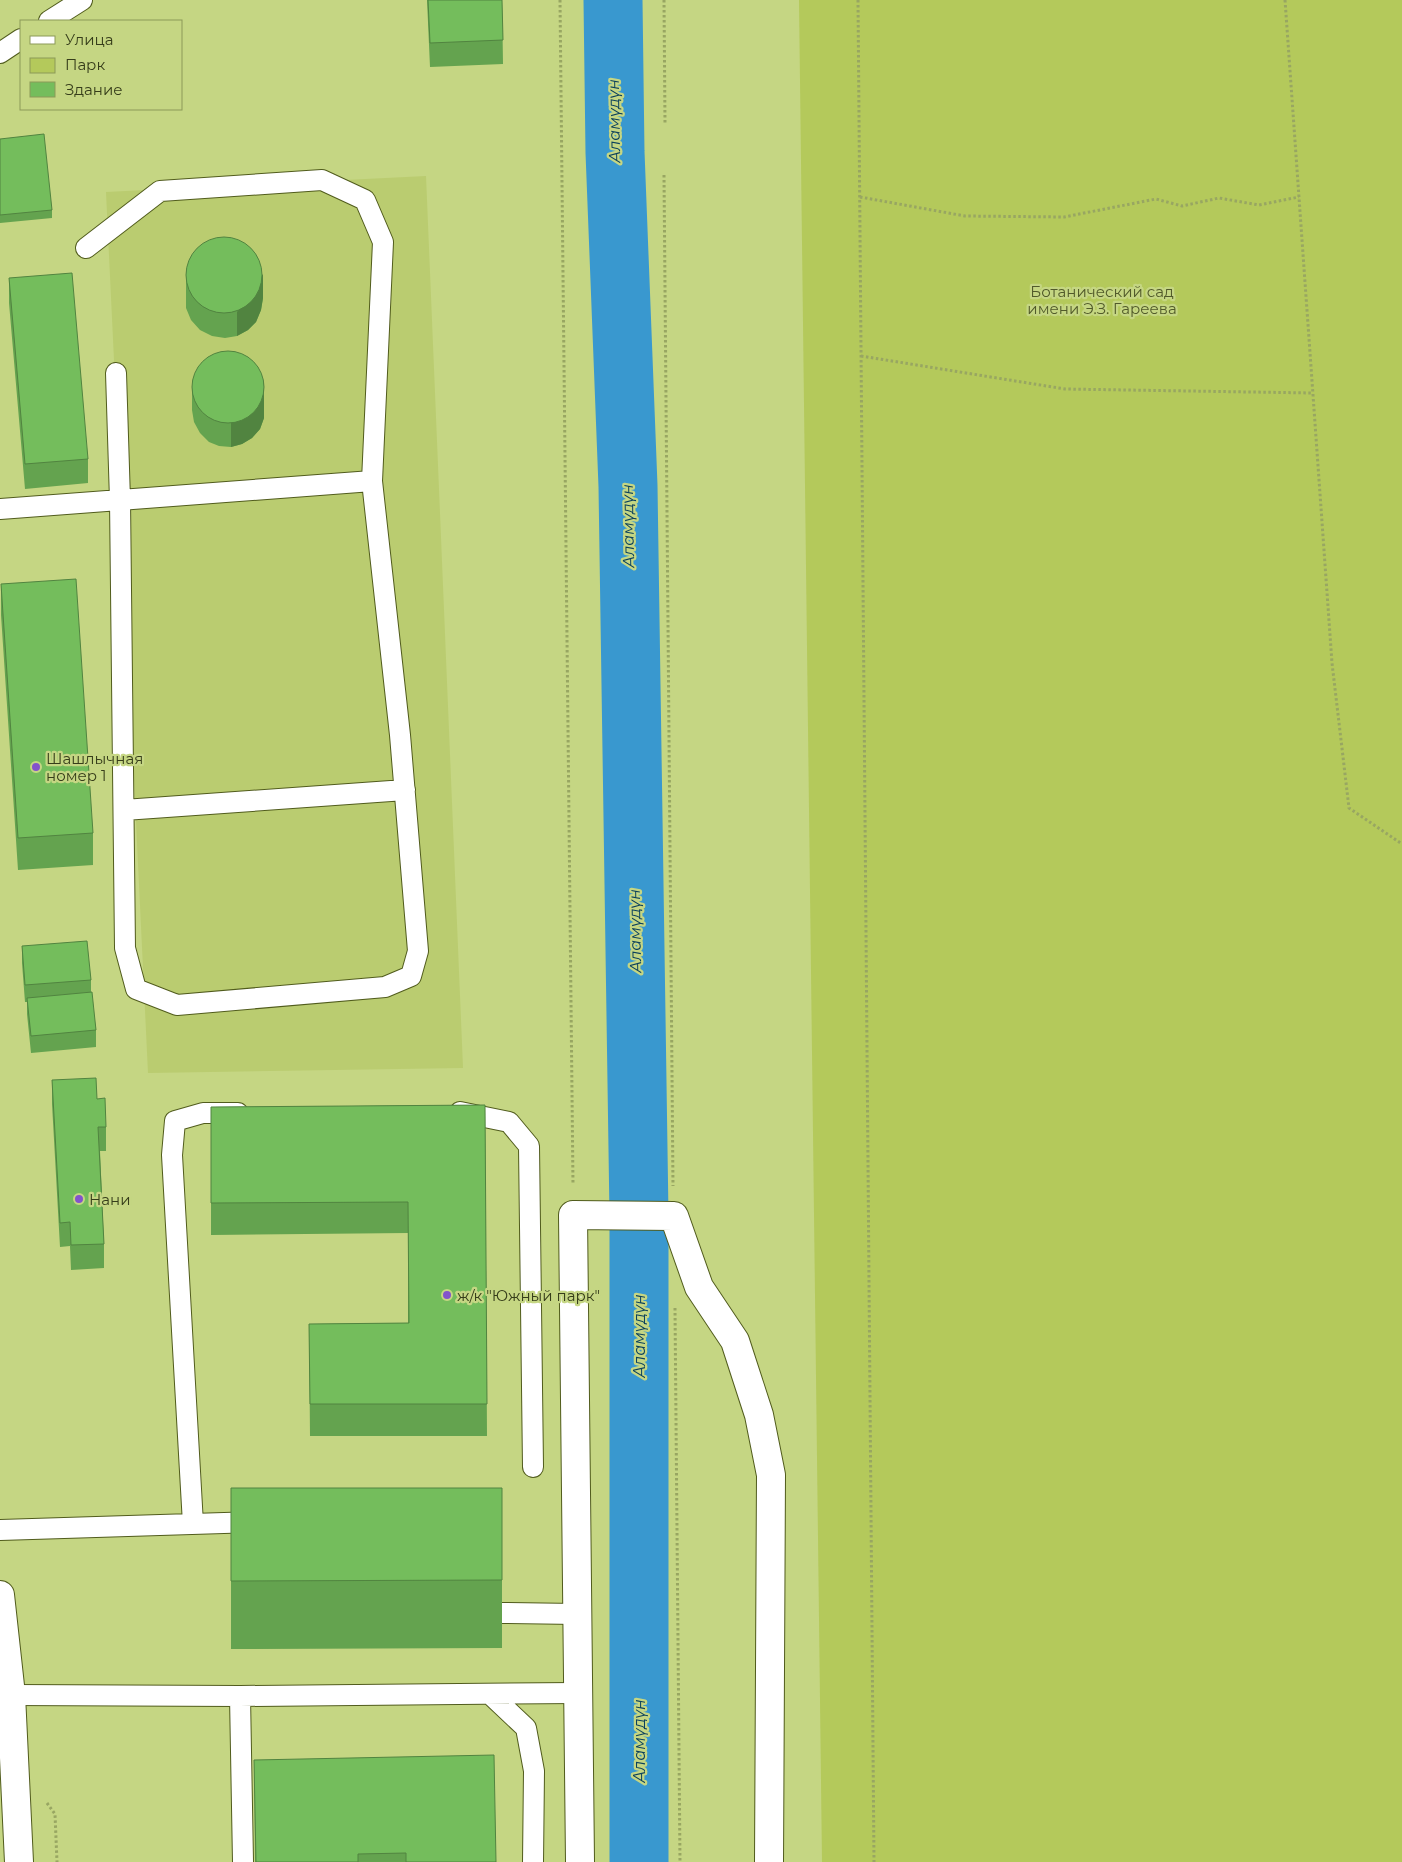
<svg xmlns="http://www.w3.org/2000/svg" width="1402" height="1862" viewBox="0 0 1402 1862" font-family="Montserrat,sans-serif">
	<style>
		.built { fill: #bacc70 }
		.green { fill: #b4c95b }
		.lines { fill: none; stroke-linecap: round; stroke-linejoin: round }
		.river { stroke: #3998cf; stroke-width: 59 }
		.lane-casing { stroke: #515c1d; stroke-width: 22 }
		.street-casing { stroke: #515c1d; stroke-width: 30 }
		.secondary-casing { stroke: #515c1d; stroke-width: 30 }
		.path { stroke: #98a662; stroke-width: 3; stroke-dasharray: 2.5 2.5; stroke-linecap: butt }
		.lane { stroke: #fff; stroke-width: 20 }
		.street { stroke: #fff; stroke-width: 28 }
		.secondary { stroke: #fff; stroke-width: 28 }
		.wall { fill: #64a34f }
		.shaded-wall { fill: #518440 }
		.building { fill: #74bd5c; stroke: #518440 }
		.poi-dot { fill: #8353cc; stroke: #c5d683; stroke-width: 2 }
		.labels { text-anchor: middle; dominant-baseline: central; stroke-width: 4.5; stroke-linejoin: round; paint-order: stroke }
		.park-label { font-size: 15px; fill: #515a2a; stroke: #c5d683 }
		.poi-label { font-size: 15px; fill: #363d1a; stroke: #c5d683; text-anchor: start }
		.water-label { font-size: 16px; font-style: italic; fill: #0b405c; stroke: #c5d683 }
	</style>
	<rect width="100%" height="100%" fill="#c5d683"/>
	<path class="built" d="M426,176L463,1068L148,1073L106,192Z"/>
	<path class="green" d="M799,0H1402V1862H822Z"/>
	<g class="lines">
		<path class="river" d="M613,0L615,152L628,486L639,1215V1862"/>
		<g class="lane-casing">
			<path id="lane" d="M49,21L82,0
				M0,53L21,39
				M86,248L160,191L322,180L365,200L383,242L372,481L400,735L418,951L411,976L385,987L177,1005L136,989L125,948L120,500L116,373
				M0,509L372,481
				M124,810L405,790
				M460,1112L509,1122L529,1146L533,1467
				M193,1524L172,1155L175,1121L203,1113H238
				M0,1530L258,1522
				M502,1613L577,1614
				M11,1695L240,1696L578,1693
				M491,1695L526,1728L534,1771L533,1862
				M240,1696L243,1862"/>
		</g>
		<g class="street-casing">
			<path id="street" d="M580,1862L573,1215L674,1216L699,1287L735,1341L759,1415L771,1475L769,1862"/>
		</g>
		<g class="secondary-casing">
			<path id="secondary" d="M0,1595L11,1695L19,1862"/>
		</g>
		<path class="path" d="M560,0L573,1184
			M664,0L665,123
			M858,0L874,1862
			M1285,0L1332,663L1349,808L1402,844
			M664,175L673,1186
			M860,197L965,216L1064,217L1156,199L1182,206L1219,198L1259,205L1299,197
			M861,356L1065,389L1313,393
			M675,1308L680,1862
			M47,1803L55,1814L57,1862"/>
		<use href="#lane" class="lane"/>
		<use href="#street" class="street"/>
		<use href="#secondary" class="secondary"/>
	</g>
	<path class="wall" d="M427,0H502L503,64L430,67Z
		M0,139L52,210V218L0,223Z
		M186,270L263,298L261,310L256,322L248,330L237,336L225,338L212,336L200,330L191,320L186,308Z
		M9,278L88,459V483L25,489L9,303Z
		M192,386L264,407V418L260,429L252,438L242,444L231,447L219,446L209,442L200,433L194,422L192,410Z
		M1,584L93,833V865L18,870L1,615Z
		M22,946L91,980V992L96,1030V1047L31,1053L27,1014V1002H25L22,963Z
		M52,1080L97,1099L106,1127V1151H100L104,1244V1268L71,1270L70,1246L60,1247L52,1104Z
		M485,1105L487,1436H310L309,1324L408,1323V1233L211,1235V1107Z
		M231,1488H502V1648L231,1649Z
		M254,1760L496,1862H255Z"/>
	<path class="shaded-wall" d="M263,274V298L261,310L256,322L248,330L237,336V312Z
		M264,382V418L260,429L252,438L242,444L231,447V423Z"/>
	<path class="building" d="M428,0H502L503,40L430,43Z
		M44,134L52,210L0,215V139Z
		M186 275a38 38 0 1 1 76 0a38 38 0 1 1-76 0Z
		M72,273L88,459L25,464L9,278Z
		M192 387a36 36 0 1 1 72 0a36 36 0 1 1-72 0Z
		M76,579L93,833L18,838L1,584Z
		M87,941L91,980L25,985L22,946Z
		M92,992L96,1030L31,1036L27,998Z
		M96,1078L97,1099L105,1098L106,1127H98L104,1244L71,1245L70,1222L60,1223L52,1080Z
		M485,1105L487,1404H310L309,1324L409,1323L408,1202L211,1203V1107Z
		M231,1488H502V1580L231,1581Z
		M494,1755L496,1862H406V1853L358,1854V1862H256L254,1760Z"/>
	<g class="poi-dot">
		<circle cx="36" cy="767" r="5"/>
		<circle cx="79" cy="1199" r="5"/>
		<circle cx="447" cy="1295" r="5"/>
	</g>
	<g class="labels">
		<g class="park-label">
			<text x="1102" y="291">Ботанический сад<tspan x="1102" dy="17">имени Э.З. Гареева</tspan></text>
		</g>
		<g class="poi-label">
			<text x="46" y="758">Шашлычная<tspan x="46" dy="17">номер 1</tspan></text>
			<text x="89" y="1199">Нани</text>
			<text x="457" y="1295">ж/к "Южный парк"</text>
		</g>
		<g class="water-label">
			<text transform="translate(614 121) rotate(-91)">Аламүдүн</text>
			<text transform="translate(628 526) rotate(-91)">Аламүдүн</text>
			<text transform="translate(635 931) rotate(-91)">Аламүдүн</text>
			<text transform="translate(639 1336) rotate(-90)">Аламүдүн</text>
			<text transform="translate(639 1741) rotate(-90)">Аламүдүн</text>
		</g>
	</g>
	<rect x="20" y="20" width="162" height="90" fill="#c5d683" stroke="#8c9959"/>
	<rect x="30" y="36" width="25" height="8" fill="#ffffff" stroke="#8c9959"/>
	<text x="65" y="45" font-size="15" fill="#363d1a">Улица</text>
	<rect x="30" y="58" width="25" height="15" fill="#b4c95b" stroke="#8c9959"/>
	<text x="65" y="70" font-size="15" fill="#363d1a">Парк</text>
	<rect x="30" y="82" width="25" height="15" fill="#74bd5c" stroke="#8c9959"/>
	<text x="65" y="95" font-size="15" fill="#363d1a">Здание</text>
</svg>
